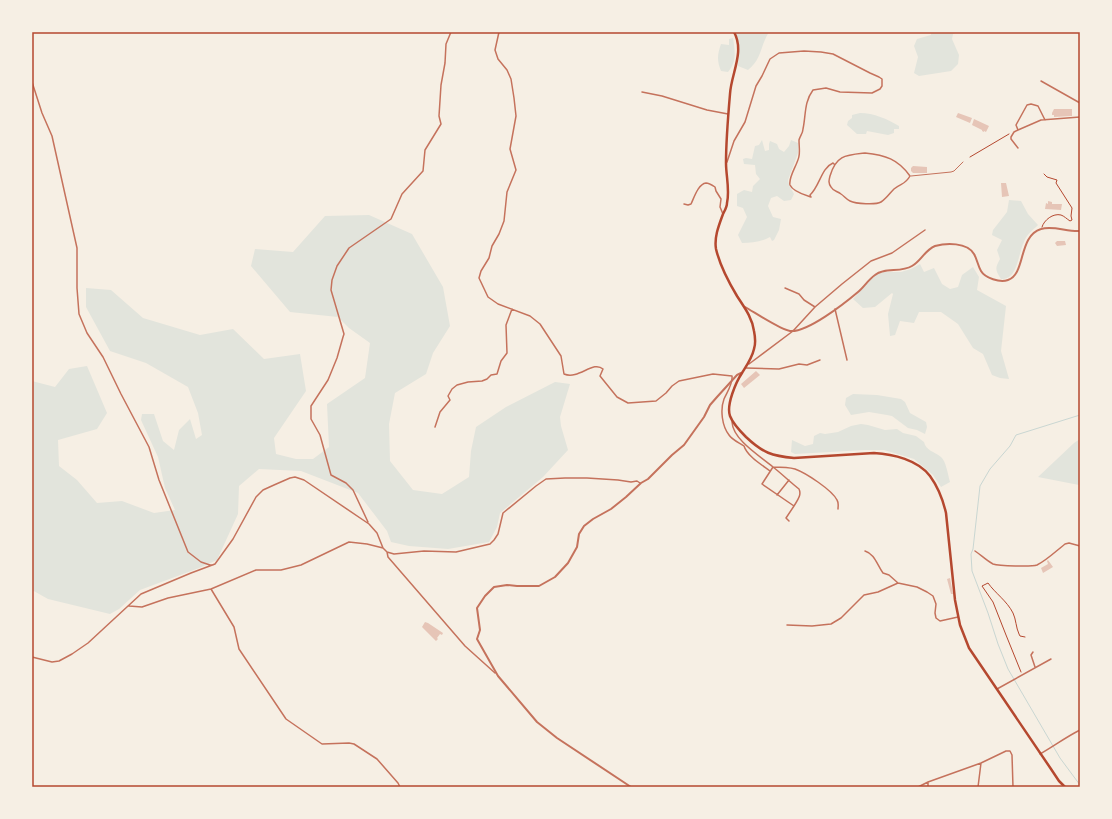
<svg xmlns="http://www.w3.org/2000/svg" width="1112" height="819" viewBox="0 0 1112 819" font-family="'Asap Condensed',sans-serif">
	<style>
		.green { fill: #e2e4dc }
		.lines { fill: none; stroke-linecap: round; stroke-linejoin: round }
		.stream { stroke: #c9d6d2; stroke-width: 1 }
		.building { fill: #e6c5b7 }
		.path { stroke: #b5482f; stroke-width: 1 }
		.pedestrian { stroke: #c5725c; stroke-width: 1 }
		.minor { stroke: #c5725c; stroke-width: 1.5 }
		.tertiary { stroke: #c5725c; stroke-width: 2 }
		.primary { stroke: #b5482f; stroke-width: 2.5 }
		.neatline { fill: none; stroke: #b5482f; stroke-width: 1.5 }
	</style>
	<rect width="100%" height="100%" fill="#f6efe4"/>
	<path class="green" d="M735,32H769C760,46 762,59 748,70L738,66L739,49Z
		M931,32H958L953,34L952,39L959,55L958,64L951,71L919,76L914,73L918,57L914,46L917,39L931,35Z
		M733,38C735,51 737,62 728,72L721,71C717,61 717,55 721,44L729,45V39Z
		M860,113C874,113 887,119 899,126V129H894V133L888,135L867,131L866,134H857L847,125L848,121L852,118V115Z
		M762,140L765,151L769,150V144L770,141L777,144L779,149L784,152L789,146L791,140L798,143V153L788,180L789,185L794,194L791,200L784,201L777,196L771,198L768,206L773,217L781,219L779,230L774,240L772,241L770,237C761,242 752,243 742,243L738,235L747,217L743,208L737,206V194L744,190L752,192L753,186L760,179L756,174L755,165L744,164L743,159L746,158L752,159L755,146L759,145Z
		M1009,200L1021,201L1028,214L1038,225C1033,230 1026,235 1024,242C1019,251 1018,274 1007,278C1005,279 1003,279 1001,279C995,270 995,268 1000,259L997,250L1002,240L992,235L993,230L1007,212Z
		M369,215L412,234L443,287L450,326L433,353L426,374L395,393L389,424L390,461L413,490L442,494L469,477L471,451L476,427L506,407L555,382L570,384L560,417L561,426L568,450L543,477L500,513L497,527L489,542L448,549L409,546L391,542L387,531L358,493L301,471L259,469L239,486L238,514L217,560L199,568L140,590L119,609L110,614L48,599L32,590V381L55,387L69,369L87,366L107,413L97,429L58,440L59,466L77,480L97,503L122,501L154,513L175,510L165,488L158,457L141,420L142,414H154L163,441L174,450L179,430L190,419L196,439L202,435L198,413L188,387L146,363L110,351L86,307V288L111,290L143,318L200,335L233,329L264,359L300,354L306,391L274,438L276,454L296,459H313L329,447L327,404L365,378L370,343L349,328L338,317L290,312L251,266L255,249L293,252L325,216Z
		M920,264L924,272L934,268L942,284L950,289L958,287L962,275L973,267L979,277L977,290L1006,306L1001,351L1009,379L1000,378L992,375L983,354L973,348L958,324L941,312H919L914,323L900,321L895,335L890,336L888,314L893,294L892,293L875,307L863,308L853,299L876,274L883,272H901L911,269Z
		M853,394L877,395L901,399L905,402L910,413L926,422L927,427L925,434L917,430L908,428L892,416L887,415L869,412L851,415L845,405L846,398Z
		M861,424L868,425L885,430L897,429L903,433L916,436L924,442C926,451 934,451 941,457C946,461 948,475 950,482L941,487L933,475L914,459L884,450H865L795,454L791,452L792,440L805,446L813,444L814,436L820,433L825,434L838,432L851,426Z
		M1080,439V483L1079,485L1038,477L1074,443Z"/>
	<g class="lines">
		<path class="stream" d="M1080,415L1016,435L1010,446L990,469L980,486L973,549L971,554L972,571L988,613L998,644L1008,669L1060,758L1080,785"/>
	</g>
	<path class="building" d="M1054,109H1072V116L1054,117V115H1052V113Z
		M958,113L972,118L970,123L956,117Z
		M974,119L989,126L986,132L984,131V132L982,131V130L972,125Z
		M913,166L927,167V173H913L911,171V168Z
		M1001,183H1006L1009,196L1002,197Z
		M1048,201L1052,202V204H1062L1061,210L1045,209L1046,203L1048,204Z
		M1057,241H1065L1066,245L1057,246L1055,243Z
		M756,371L760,375L744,388L741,384Z
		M1048,560L1053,567L1043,573L1041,568L1048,564L1047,561Z
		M950,578L953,594H951L947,579Z
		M425,622L428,623L443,633L442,635L440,634L437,638L438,639L436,641L422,627Z"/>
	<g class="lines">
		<path class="path" d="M970,157L1009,134
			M1042,227C1044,220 1053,213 1061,215C1064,216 1067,219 1070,221L1072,220L1071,216L1072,208L1056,183L1057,180L1047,177L1044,174
			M1021,672L1006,635L993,602L982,586L988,583C995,593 1007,601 1013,613C1016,619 1016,628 1019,634L1020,636L1025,637"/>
		<path class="pedestrian" d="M911,176L951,172L954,171L963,162"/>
		<path class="minor" d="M499,32L495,50L498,59L507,70L511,79L514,98L516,116L510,149L516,170L507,192L504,221L499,234L492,246L489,258L481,271L479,278L488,297L498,304L530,316L540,324L561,356L564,374C579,380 593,360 603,369L600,376L617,397L628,403L656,401L666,393L672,386L679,381L713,374L732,376C733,384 727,392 724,399C720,410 722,426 729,435C732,440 740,443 744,446C747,456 762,465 770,471
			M1041,81L1080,103
			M32,82L42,113L52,136L77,248V288L79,314L87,333L103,357L121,394L149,447L159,480L188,552L201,562L210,565H213
			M642,92L662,96L707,110L728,114
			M1018,130L1016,125L1027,105L1031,104L1038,106L1045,120
			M1018,148L1011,139V137L1014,132L1018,130L1041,120L1080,117
			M865,153C885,155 898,159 910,176C905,185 901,183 894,189C890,193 886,199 881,202C876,205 856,204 850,201C847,200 844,196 841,194C837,191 833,191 831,187C828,183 829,180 830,176C836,155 846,155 865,153Z
			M727,162L734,141L745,122L756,86L762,76L770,59L779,53L804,51L821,52L833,54L870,73L879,77L882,79V86L880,89L872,93L840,92L826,88L813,90C804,102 806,115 803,129C803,133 800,136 799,140C799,146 800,151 799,156C798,164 788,177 790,185C793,192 805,195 811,197L810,195C820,186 821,168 833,163L834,164
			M684,204L688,205L691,204C694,198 698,184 706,183C709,183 712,185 715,187L716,191L721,199L720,207L723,214
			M785,288L799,294L804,300L815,307
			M835,309L847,360
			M749,364L793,331L815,307L842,284L871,261L892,253L925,230
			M746,368L779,369L799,364L807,365L820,360
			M732,422C733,440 760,456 773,467C782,474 790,482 799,489C802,495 797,501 794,506L762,484L773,467
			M435,427L440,412L450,400L448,396L452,389L457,385L468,382L482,381L487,379L491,375L497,374L501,361L507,353L506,325L512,309
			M773,467C780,467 788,467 795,469C806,473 832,490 837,500C839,503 838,506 838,509
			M777,495L789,480
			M789,521L786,518L794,506
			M368,522L353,490L346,483L331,475L320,435L311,419V406L328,380L337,358L343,337L344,334L331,290L332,280L337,266L349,248L391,219L402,194L423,171L425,150L441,124L439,116L441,85L445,63L446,44L451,32
			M383,548L367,544L349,542L301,565L281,570H256L211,589L234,627L239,649L286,719L322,744L349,743L354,744L377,759L398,783L400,787
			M865,551C875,554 877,565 883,573L889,575L898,583
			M975,551C981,555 987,561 993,564C999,566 1032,567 1037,565C1047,560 1056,551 1065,544L1069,543L1080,546
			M387,552L394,554L424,551L456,552L490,544L494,540L498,534L503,513L536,486L546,479L565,478H587L618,480L631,482L637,481L640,483
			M129,606L142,607L168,598L211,589
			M787,625L812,626L831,624L841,618L864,595L878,592L898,583L917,587L927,592L933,596L936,604L935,613L936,618L940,621L958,617
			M1033,652L1031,655L1035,667
			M32,657L52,662L59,661L72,654L88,643L141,594L191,573L215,564L233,539L256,497L263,490L274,485L290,478L295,477L304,480L369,524L377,533L383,548L387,552L388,557L465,646L495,673
			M997,689L1051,659
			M1040,754C1054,746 1066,737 1080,730
			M928,782V787
			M918,787L928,782L981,763L1006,751H1010L1012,755L1013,787
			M978,787L981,763"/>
		<path class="tertiary" d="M745,307C754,312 781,330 790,331C807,333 845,303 858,292C864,287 868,280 875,275C884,267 901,273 912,266C921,261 925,250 935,246C946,243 967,242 974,254C977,259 978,266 981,271C985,278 1000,283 1008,280C1026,274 1018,236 1041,229C1053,225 1067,232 1080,231
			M631,787L557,738L537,722L498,676L477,639L480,630L477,608L485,596L494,587L507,585L517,586H539L555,577L568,563L577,547L579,534L584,526L593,519L611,509L626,497L641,483L648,479L672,455L684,445L704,417L710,405L717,397L737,375L741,373"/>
		<path class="primary" d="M734,32C745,52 731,74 730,94C728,117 726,140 726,163C726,176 730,190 727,203C727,207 725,210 723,214C719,225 714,237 716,249C720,266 728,281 737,296C744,307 752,317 754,331C755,336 756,343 754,349C752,358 747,365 742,373C736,382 726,405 730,416C733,424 740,431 746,437C763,453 772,456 794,458L874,453C893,454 918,460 930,476C938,487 943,500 946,513L955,600L960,625L969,648L1051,769L1059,781L1065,787"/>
	</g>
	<rect width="1112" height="819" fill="none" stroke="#f6efe4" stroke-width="66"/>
	<rect x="33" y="33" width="1046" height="753" class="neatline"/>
</svg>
